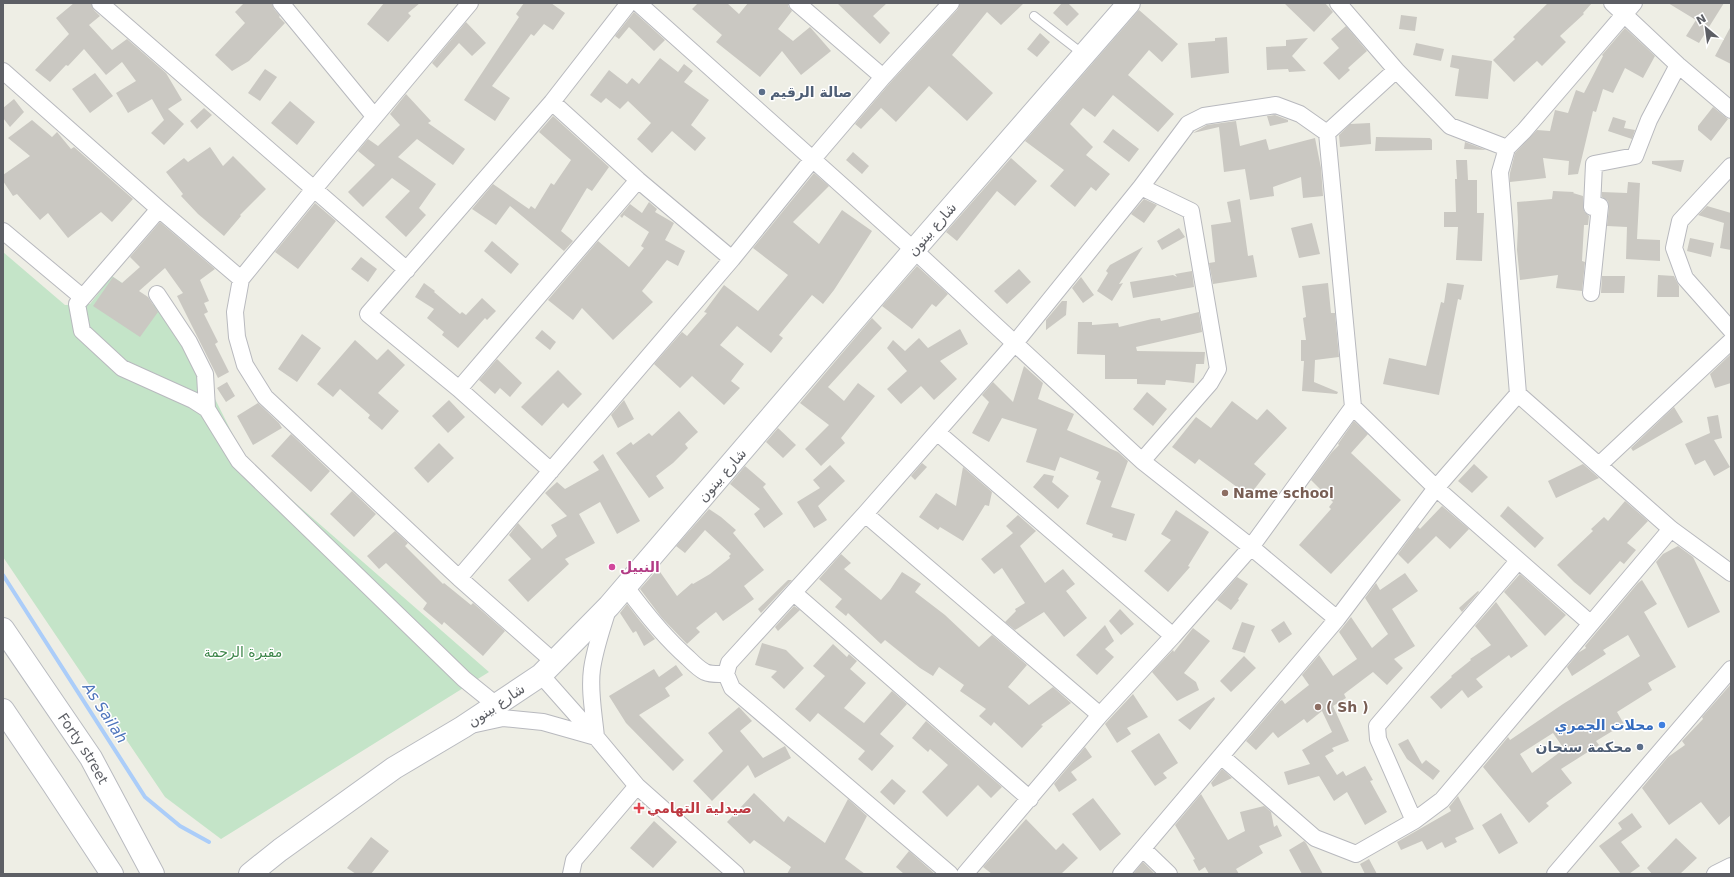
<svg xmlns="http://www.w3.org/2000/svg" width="1734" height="877" viewBox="0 0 1734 877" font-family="'DejaVu Sans',Cairo,sans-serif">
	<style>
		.green { fill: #c4e4c8 }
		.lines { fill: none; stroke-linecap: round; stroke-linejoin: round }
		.stream { stroke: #abcdf9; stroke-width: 4 }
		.building { fill: #cac8c2; fill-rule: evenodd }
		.lane-casing { stroke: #b8b9be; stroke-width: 10 }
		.street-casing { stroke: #b8b9be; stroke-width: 18 }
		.secondary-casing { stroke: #b9bbc0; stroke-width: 24 }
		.lane { stroke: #fff; stroke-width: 8 }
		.street { stroke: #fff; stroke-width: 16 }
		.secondary { stroke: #fff; stroke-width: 22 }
		.service-dot { fill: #5c6f8a; stroke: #fff; stroke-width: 1.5 }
		.education-dot { fill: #8d6e63; stroke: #fff; stroke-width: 1.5 }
		.hotel-dot { fill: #d1479c; stroke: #fff; stroke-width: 1.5 }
		.shop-dot { fill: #3f7fe0; stroke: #fff; stroke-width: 1.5 }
		.health-dot { fill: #e0444e; stroke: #fff; stroke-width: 1.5 }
		.labels { text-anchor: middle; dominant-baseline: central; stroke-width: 3; stroke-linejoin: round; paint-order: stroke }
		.service-label { font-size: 14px; font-weight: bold; fill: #4e5e75; stroke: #fff; text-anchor: start }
		.street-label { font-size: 14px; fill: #5d5f65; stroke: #fff }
		.education-label { font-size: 14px; font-weight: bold; fill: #785e54; stroke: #fff; text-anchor: start }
		.hotel-label { font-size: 14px; font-weight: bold; fill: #b23c85; stroke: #fff; text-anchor: start }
		.park-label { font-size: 14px; fill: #3c8549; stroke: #fff }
		.shop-label { font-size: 14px; font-weight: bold; fill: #366cbe; stroke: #fff; text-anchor: end }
		.health-label { font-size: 14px; font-weight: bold; fill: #be3a42; stroke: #fff; text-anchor: start }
		.water-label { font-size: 15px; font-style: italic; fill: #4e75bc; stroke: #fff }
	</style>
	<rect width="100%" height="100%" fill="#eeeee5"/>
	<path class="green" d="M3,252L65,305L90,304L112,276L168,315L206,381L245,459L489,672L221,839L165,797L3,557Z"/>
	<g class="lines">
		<path class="stream" d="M3,575L145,797L180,826L209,842"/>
	</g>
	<path class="building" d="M74,3H91L94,10L100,16L89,25L112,50L127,39L166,73L182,100L168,109L184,124L164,145L151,133L164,120L152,99L128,113L116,93L136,81L122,62L106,75L84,49L68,66L66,65L50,82L35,70L69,34L56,18Z
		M244,3H272L274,9L280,16L279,17L285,23L249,61L232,71L215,55L245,23L235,12Z
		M384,3H420L408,13L411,16L388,42L367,24Z
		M524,3H551L565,13L553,30L544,24L534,36L531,34L492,86L510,98L495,121L464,100L519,17L516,14Z
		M698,3H727L739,14L748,3H788V6L792,11L778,29L793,41L810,27L831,51L801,75L782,51L760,77L716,42L722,35L692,9Z
		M837,3H887L873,16L890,33L880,44Z
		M960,3H1024L1001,25L987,12L952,55L993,93L967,121L929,86L896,122L881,108L861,129L855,124L890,83L958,9Z
		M1062,3H1068L1079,14L1067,26L1053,13Z
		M1284,3H1325L1333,12L1314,32Z
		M1548,3H1592L1583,13L1584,14L1560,36L1566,42L1542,66L1537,61L1514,82L1493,60L1515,39L1513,37Z
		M1668,3H1724L1699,43L1686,36L1696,20Z
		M1139,10L1178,44L1162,62L1149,50L1128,75L1174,114L1158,132L1113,95L1095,117L1083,108L1070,124L1093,147L1086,155L1110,174L1096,191L1091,187L1075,207L1050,186L1064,170L1025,141Z
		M634,12L665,40L654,51L629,27L619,39L615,36Z
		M1401,15L1417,17L1415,31L1399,29Z
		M466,22L486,43L472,56L459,43L437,68L432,63Z
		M1346,26L1367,51L1348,68L1350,70L1339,80L1323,63L1339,48L1331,39Z
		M1731,26V64L1715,56Z
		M1625,28L1655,56L1643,78L1625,68L1613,93L1603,89L1596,112L1593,111L1578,174L1568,175L1569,161L1543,158L1546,178L1510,182V173L1515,153L1537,130L1550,131L1555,110L1568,113L1576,90L1584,93L1603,56L1602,55Z
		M1040,33L1050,42L1037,57L1027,49Z
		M1227,37L1229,73L1191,78L1188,43L1215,41V38Z
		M1308,38L1292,56L1306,71L1289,72L1288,69L1267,70L1266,47L1286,46V40Z
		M1416,43L1444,49L1441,61L1413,55Z
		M1452,55L1492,61L1488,99L1455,96L1459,69L1450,67Z
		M660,58L678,72L684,64L693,71L684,82L709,100L691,125L706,138L695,151L672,131L652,153L637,139L651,123L628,101L620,109L606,98L601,103L590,95L609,70L627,84L632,78L639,84Z
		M265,69L277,77L260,101L248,93Z
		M95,73L113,96L90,113L72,89Z
		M406,94L431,121L428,123L465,149L453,165L417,139L398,157L436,184L419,208L426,215L406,237L385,217L410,191L392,178L363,207L348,192L375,165L358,151L368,139L378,146L400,125L390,114Z
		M14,99L24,112L10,127L3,118V108Z
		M290,101L315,122L297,145L271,123Z
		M1713,107L1728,119L1711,141L1698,130V126Z
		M204,108L212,115L197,129L190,121Z
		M1275,115L1288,120V122L1270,126L1267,116Z
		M553,116L609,167L592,191L587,188L561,231L573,241L564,251L510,206L496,225L472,209L493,184L529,209L531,206L535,209L551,183L554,185L571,160L539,132Z
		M1613,117L1626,121L1624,128L1635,130L1632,139L1608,131Z
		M32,120L52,137L57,132L71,149L74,147L133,199L112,222L101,212L68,238L48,213L40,220L17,194L13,196L3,181V175L30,156L8,138Z
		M1236,121L1240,146L1266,139L1269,150L1315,138L1321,168L1323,196L1303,198L1301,177L1273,187L1274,196L1250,200L1245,169L1224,172L1219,127L1193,133L1207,125Z
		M1370,123L1371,144L1340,147L1339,135L1350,124Z
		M1113,129L1139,149L1129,162L1103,142Z
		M1376,137L1430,138L1432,140V150L1375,151Z
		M1465,142L1486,150L1464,149Z
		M210,147L223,166L233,156L266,189L240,215L241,216L224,236L198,214L181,196L183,194L166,172L184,158L188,162Z
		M853,152L869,166L862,174L846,160Z
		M1011,158L1037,181L1015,206L997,191L957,241L946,232Z
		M1456,160H1467L1468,180H1477V213H1484L1482,261L1456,260L1458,227H1444V212H1456L1455,179H1457Z
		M1684,160L1681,172L1652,164V161Z
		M814,173L829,186L793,222L819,244L842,210L872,231L834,290L823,304L812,295L779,335L783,338L771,353L737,326L720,345L744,364L731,381L740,388L724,405L692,376L680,388L654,364L682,332L687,336L707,313L704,312L724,285L758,311L788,275L753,248Z
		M1628,182L1640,183L1637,239L1660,240V261L1626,259L1627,227L1607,226L1609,207L1608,201L1602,197V192L1627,193Z
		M1553,191L1574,192L1573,193L1583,196L1584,211L1589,216L1588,225H1584L1582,261L1585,262L1582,291L1556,288L1558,275L1520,280L1517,250L1518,223L1517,202L1552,199Z
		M1144,199L1157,205L1144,223L1131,214Z
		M1240,199L1248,256L1253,255L1257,277L1213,284L1209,263L1215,262L1211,225L1231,222L1227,202Z
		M649,202L657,209L655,212L674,223L665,240L685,251L678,266L667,260L642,291L653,302L613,340L582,308L573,320L548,300L598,241L629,267L644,248L641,246L649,232L624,215L622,218L620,216L630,204L642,213Z
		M315,203L336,221L298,269L275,252Z
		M1707,206L1731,213V250L1720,248L1724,223L1698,215Z
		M160,222L215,269L200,280L209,301L204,303L208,312L204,314L218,342L215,344L229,372L218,378L177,296L183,293L165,268L139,291L148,297L158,312L140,337L93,306L113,277L122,283L140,267L130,257Z
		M1312,223L1320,254L1299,258L1291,228Z
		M1179,228L1185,237L1162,250L1157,241Z
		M1690,238L1714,243L1711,257L1687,251Z
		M492,241L519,264L511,274L484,251Z
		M1143,247L1119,284L1123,283L1112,301L1097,291L1108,273L1106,271L1110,265Z
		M361,257L377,269L368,282L351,269Z
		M917,266L948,294L936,307L932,304L912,329L882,306Z
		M1019,269L1031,282L1007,304L994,291Z
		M1192,271L1194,287L1133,298L1130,282L1173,275L1177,277L1175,274Z
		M1658,275L1674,276L1679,286V297H1657Z
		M1602,276H1625L1624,293H1601Z
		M1081,277L1094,295L1083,303L1072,288Z
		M424,283L435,291L434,292L460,314L462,312L466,315L482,298L496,311L487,320L485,318L458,348L442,335L444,332L427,318L434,309L415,297Z
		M1328,283L1331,313H1335L1339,357L1315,360L1314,382L1338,392L1337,394L1302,391L1304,361H1301V340H1306L1303,318L1306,317L1302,286Z
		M1447,283L1464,285L1461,300L1458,299L1439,395L1383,384L1389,358L1426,366L1441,302L1444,303Z
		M1062,301H1067L1066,315L1046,330V320Z
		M1199,312L1202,332L1136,347L1137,351L1205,352L1204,364H1196L1194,383L1166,380L1165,385L1137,384V379H1105V355L1077,354L1078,322H1092V325L1118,323L1119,327L1152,319L1160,318L1161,321Z
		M872,318L882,328L828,387L844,401L858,383L875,396L841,438L845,443L821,466L805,449L829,425L800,403Z
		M960,329L968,344L940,361L957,379L934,400L921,386L901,404L887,389L907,371L887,348L893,340L905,351L919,338L928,348Z
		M542,330L556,342L550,350L535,338Z
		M302,334L321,348L297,382L278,369Z
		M355,340L377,360L388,349L405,365L378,393L399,411L382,430L368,418L370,415L340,389L333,397L317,384Z
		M1731,354V383L1715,388L1710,374Z
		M497,359L522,383L510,397L500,388L495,394L479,380Z
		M1024,366L1043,383L1038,399L1074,414L1067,430L1118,452L1128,461L1111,507L1135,514L1126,541L1112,537L1113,534L1086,524L1101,481L1096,479L1099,472L1060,457L1055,471L1026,462L1037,429L1002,418L989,442L972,433L989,402L982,395L993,382L1013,402Z
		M558,370L582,394L568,408L563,403L542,426L521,407Z
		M227,382L235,396L226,402L217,388Z
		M1147,392L1167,409L1153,426L1133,409Z
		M449,400L465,417L448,433L432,416Z
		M624,400L634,419L618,428L611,415Z
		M1232,401L1257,420L1267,409L1287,428L1254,464L1266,474L1249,496L1199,459L1195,464L1172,447L1196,417L1211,428Z
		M258,403L279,423L282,428L253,445L237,416Z
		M1674,407L1683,422L1633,451L1631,448Z
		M679,411L698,432L685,444L688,448L673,463L656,476L664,488L649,498L616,453L631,442L633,445L649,433L652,436Z
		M1718,415L1722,438L1714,440L1730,467L1714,476L1705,460L1695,465L1685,444L1710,433L1707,417Z
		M1354,421L1368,434L1351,453L1401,500L1331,574L1299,545L1331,509L1329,507L1333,502L1311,480L1332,452L1339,445L1338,444Z
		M778,428L796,445L783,458L766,442Z
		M291,434L330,471L311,492L271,456Z
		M439,443L454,458L428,483L414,468Z
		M603,454L640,521L617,534L600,502L579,514L595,543L565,559L569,564L528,602L508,580L531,559L509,535L518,523L542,549L557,536L551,525L567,516L545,493L557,482L565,489L599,470L593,462Z
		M922,463L927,467L915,480L911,476Z
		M1474,464L1488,477L1472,493L1458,481Z
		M1583,464L1599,478L1556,498L1548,481Z
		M830,465L845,481L818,506L827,520L814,528L797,502L820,488L813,480Z
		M745,466L766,484L763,487L783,514L764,528L754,514L760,509L730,484Z
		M963,467L992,492L989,506L985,505L963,541L940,527L938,530L919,517L936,493L956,506Z
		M1044,474L1054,476L1052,482L1069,496L1058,509L1033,487Z
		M352,491L376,514L354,537L330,514Z
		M1625,501L1648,521L1627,543L1636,550L1624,564L1620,561L1590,595L1574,582L1557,565L1593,531L1591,529L1604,517L1608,521Z
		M1442,506L1469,529L1450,549L1436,536L1408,564L1398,554L1418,527L1420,529Z
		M1508,506L1544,538L1535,548L1500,516Z
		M709,509L721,517L736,530L733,533L764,570L744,586L754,599L723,621L716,612L696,628L700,632L687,644L662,618L640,589L658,569L677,596L692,583L693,584L710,574L730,558L729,556L731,554L705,530L685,553L676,546Z
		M1176,510L1209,532L1188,566L1190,567L1168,592L1144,571L1171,540L1161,534Z
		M1018,515L1036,531L1020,546L1045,583L1063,569L1075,584L1066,591L1087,618L1064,637L1044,612L1015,630L1005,622L1016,611L1015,609L1025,603L1002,568L994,574L981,559L1013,533L1006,526Z
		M395,531L408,543L405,546L443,584L444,583L471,605L473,603L505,631L483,656L444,622L442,625L423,609L427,603L386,563L379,569L367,556Z
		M1678,546L1693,557L1720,612L1688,628L1656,562L1663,554Z
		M841,554L851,563L844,569L881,600L890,590L902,572L921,584L915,592L945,615L979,647L992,635L1027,665L1008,687L1029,705L1053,687L1071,703L1041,725L1043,726L1022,748L994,722L991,726L979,716L986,709L960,691L964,685L939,667L933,676L920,668L885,640L881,644L848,613L846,616L835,607L842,599L819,579Z
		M1405,573L1418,591L1392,609L1415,646L1394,659L1403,668L1387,685L1373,672L1344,694L1346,698L1333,706L1349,741L1332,748L1334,751L1325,756L1337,775L1343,771L1346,776L1365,766L1373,780L1370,781L1387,812L1365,825L1347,792L1334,801L1319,776L1288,785L1284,772L1310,764L1302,750L1332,732L1322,711L1307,723L1304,719L1278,738L1273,732L1256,750L1246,741L1280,701L1282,700L1285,704L1309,685L1302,675L1319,655L1333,676L1357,659L1339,632L1351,617L1372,648L1388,634L1365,598L1376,583L1380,590Z
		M1520,574L1566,615L1545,636L1504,592Z
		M1237,577L1248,584L1238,599L1239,600L1231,610L1217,600Z
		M788,580H792L761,613L758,609Z
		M1642,580L1657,604L1644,612L1676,667L1648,683L1652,690L1617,712L1624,724L1596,741L1599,745L1561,769L1572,783L1546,803L1549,806L1529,823L1483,767L1508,737L1510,740L1563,704L1640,656L1628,635L1603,650L1606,654L1572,676L1567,667L1578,653L1586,648L1585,646L1638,583ZM1553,733L1564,749L1532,773L1520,754Z
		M1478,591L1479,592L1462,612L1459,608Z
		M1496,602L1528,646L1511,658L1509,655L1476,679L1483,687L1468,698L1462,690L1441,709L1430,697L1452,677L1451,676L1471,660L1470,659L1491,645L1475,626Z
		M627,604L640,621L655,639L644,646L636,631L633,633L620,613Z
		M794,606L800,610L778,631L775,627Z
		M1120,609L1134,624L1121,635L1109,621Z
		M1284,621L1292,634L1279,643L1271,630Z
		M1242,622L1255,626L1245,653L1232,649Z
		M1105,625L1114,641L1105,649L1114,657L1097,675L1076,655Z
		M1193,628L1210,641L1184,673L1196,682L1199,690L1177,701L1152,672L1173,650L1174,652Z
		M762,643L786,650L804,668L784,689L771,677L777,671L755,665Z
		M833,644L847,657L849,654L857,661L850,669L866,683L844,708L864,723L892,691L907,704L880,734L894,746L872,771L858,759L865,751L818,713L810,722L795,709L825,676L813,666Z
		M1244,656L1256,668L1231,692L1220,681Z
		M676,665L683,675L665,688L670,696L639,715L684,760L673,771L626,723L609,696L654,669L659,677Z
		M1731,684V815L1719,825L1701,802L1669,825L1642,788L1668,757L1685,745L1682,741L1703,719L1702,717Z
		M1133,694L1148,717L1127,728L1131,734L1117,743L1105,724Z
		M1214,697L1215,699L1190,730L1178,720Z
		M739,707L752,721L740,731L763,758L785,746L791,758L755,778L748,765L712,801L693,781L723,751L708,733Z
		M926,721L1002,787L991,798L978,785L947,817L922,792L948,765L930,749L928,752L912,738Z
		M1159,733L1178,763L1163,773L1167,778L1155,786L1131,751Z
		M1408,739L1422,764L1426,760L1440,771L1433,780L1407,759L1398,744Z
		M1085,747L1092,757L1071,772L1077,780L1059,792L1054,784Z
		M1222,769L1232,778L1213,787L1211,783Z
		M892,779L906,791L894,805L880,792Z
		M754,793L784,822L788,816L825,843L848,799L867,816L845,859L865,874H787L791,867L754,840L750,844L727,822Z
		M1201,794L1228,840L1245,831L1240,812L1264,806L1271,812L1274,827L1277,825L1282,836L1259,846L1263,853L1236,869L1239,874H1209L1205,867L1199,871L1193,860L1195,859L1175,825Z
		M1458,796L1474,829L1455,838L1457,842L1445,848L1442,842L1427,850L1422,841L1401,850L1397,842L1451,811L1449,807Z
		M1093,798L1121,834L1100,851L1072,814Z
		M1501,813L1518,843L1499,854L1482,825Z
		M1632,813L1642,827L1621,842L1640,866L1629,874H1621L1599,846L1622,829L1618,823Z
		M1026,819L1056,850L1063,843L1078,858L1061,874H992L983,867Z
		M654,821L677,842L653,868L630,848Z
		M371,837L389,851L371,874H356L347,868Z
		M1676,838L1697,858L1680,874H1652L1647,868Z
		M1304,841L1306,843L1323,874H1302L1289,850Z
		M909,851L935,874H904L896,867Z
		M1369,859L1377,874H1365L1360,864Z
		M1143,862L1155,874H1133Z"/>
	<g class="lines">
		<g class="lane-casing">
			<path id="lane" d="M1034,16L1083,54"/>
		</g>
		<g class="street-casing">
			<path id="street" d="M100,3L407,270
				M281,3L374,116
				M470,3L314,189L241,279L235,312L237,337L245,365L265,397L459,578L553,661
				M638,3L914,250L1142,461L1251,547L1337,619
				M797,3L883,77
				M1338,3L1396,70L1450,126L1507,148
				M1612,3L1678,65L1731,110
				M1634,3L1524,131L1507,148L1500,172L1518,394L1671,529L1731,573
				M3,71L159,209L241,279
				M552,102L638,180L732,259
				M1327,133L1396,70
				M1731,166L1680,221L1674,248L1685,278L1731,330
				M1141,187L1191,211L1218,369L1210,383L1142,461
				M159,209L77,304L82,331L122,368L193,400L207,409L239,461L464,679L495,704
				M3,231L82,297
				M1591,293L1600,206L1592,207L1594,164L1635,156L1649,120L1678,65
				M157,294L189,342L205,374L207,409
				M459,389L638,180
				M938,433L1173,636
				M1599,465L1731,341
				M551,471L459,389L368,314L552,102L629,3
				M865,514L1100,715
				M459,578L732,259L812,160L883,77L951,3
				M626,587C645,613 664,637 688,658C693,663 699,669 705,672C712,675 719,674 726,674
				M794,593L1030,799
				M541,675L596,737L637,786L736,874
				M471,725L503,718L543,722L596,737
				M596,737C594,715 589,691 592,669C595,648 602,629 608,609
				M1221,756L1315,838L1356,854L1414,821L1442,800L1671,529
				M1414,821L1378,739L1377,726L1518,561
				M1143,849L1169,874
				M571,874L574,860L637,786
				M950,874L732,688L726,674L729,663L865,514L1015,343L1141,187L1188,124L1204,116L1276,105L1300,114L1327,133L1353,407L1436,488L1590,623
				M965,874L1100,715L1173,636L1251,547L1353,407
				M1121,874L1337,619L1436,488L1518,394
				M1555,874L1731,669
				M1715,874L1731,866"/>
		</g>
		<g class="secondary-casing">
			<g id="secondary">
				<path id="s1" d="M3,629L91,758L153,874"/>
				<path d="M3,710L53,784L112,874"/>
				<path d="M250,874L280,850L394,768L463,727L541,675L609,606L914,250L1129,3"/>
			</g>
		</g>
		<use href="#lane" class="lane"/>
		<use href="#street" class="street"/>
		<use href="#secondary" class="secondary"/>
	</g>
	<g class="service-dot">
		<circle cx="762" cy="92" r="4"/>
		<circle cx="1640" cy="747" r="4"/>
	</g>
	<g class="education-dot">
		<circle cx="1225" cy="493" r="4"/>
		<circle cx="1318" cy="707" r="4"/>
	</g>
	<circle class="hotel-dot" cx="612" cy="567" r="4"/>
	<circle class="shop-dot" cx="1662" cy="725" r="4"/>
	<path class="health-dot" d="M637 802h4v4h4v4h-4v4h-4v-4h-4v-4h4z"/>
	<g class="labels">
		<g class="service-label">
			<text x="770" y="92">صالة الرقيم</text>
			<text x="1632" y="747" text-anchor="end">محكمة سنحان</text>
		</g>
		<g class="street-label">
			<text transform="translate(932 229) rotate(-49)">شارع بينون</text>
			<text transform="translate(722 475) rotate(-49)">شارع بينون</text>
			<text transform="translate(496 705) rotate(-34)">شارع بينون</text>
			<text stroke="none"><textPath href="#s1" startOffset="144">Forty street</textPath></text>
		</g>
		<g class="education-label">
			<text x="1233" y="493">Name school</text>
			<text x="1326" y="707">( Sh )</text>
		</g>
		<g class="hotel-label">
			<text x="620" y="567">النبيل</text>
		</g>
		<g class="park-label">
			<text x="243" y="652">مقبرة الرحمة</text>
		</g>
		<g class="shop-label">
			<text x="1654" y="725">محلات الجمري</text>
		</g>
		<g class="health-label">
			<text x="647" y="808">صيدلية التهامي</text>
		</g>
		<g class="water-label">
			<text transform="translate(105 713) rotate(57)">As Sailah</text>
		</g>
	</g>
	<rect width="1734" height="877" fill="none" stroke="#5d5f65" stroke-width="8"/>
	<g transform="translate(1706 28) rotate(331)" stroke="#ffffff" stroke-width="3" paint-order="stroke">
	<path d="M0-3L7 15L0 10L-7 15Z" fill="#5d5f65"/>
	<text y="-6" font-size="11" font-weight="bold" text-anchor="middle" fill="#5d5f65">N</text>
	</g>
</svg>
